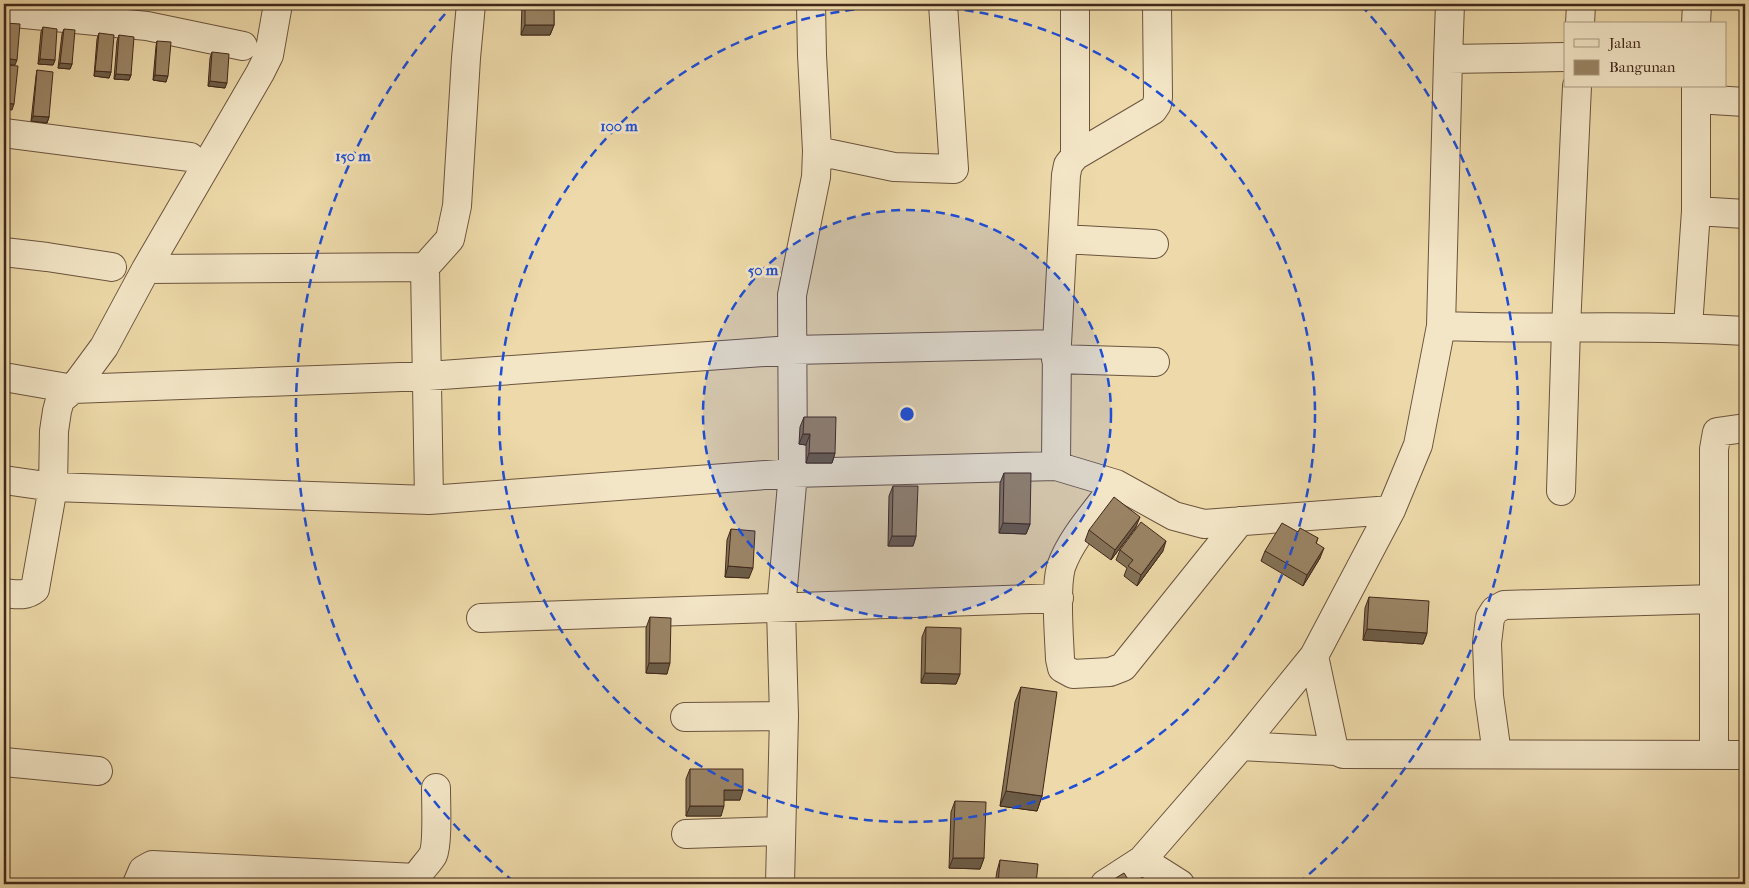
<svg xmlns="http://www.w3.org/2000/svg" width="1749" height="888" viewBox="0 0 1749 888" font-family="'IM FELL French Canon',serif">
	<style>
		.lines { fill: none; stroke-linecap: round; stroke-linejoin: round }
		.minor-casing { stroke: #6b543e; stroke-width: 30 }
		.minor { stroke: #f3e6c7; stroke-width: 28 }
		.wall { fill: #847257; stroke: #40281b }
		.shaded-wall { fill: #6c5c47; stroke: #40281b }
		.building { fill: #9a8465; stroke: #40281b }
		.ring { fill: none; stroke: #1d4ed8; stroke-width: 2.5; stroke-dasharray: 9 6 }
		.centre { fill: #1d4ed8; stroke: #f3e6c7; stroke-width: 2.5 }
		.ring-label { font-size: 15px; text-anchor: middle; font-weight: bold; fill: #1d4ed8; stroke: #f3e6c7; stroke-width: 5; stroke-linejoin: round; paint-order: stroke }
	</style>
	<rect width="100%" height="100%" fill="#edd9a9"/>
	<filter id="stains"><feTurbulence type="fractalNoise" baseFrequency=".004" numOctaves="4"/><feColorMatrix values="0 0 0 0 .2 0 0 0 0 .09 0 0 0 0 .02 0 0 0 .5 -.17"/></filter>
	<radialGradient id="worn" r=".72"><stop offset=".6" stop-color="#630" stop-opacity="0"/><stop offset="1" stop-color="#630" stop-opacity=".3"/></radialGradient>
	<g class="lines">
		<g class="minor-casing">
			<path id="minor" d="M1075,4V156
				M4,12L147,26L243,46
				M1580,24L1581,4
				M1696,24L1697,4
				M1448,59L1565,57
				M1696,99L1745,102
				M4,133L190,157
				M817,151L894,167L954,169L943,4
				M1696,211L1745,214
				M1063,239L1154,244
				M4,252L47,257L112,267
				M146,269L425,267
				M1441,326C1543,330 1644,324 1745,331
				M1688,327L1696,211V86
				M1056,359L1155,362
				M4,377L73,389L428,376L792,350L1057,344
				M1056,466L1057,344L1066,175L1068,165L1075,156L1153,110L1157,104L1158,97L1157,4
				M4,480L53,487L429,500L793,473L1056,466L1116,484L1174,516L1204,524L1391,510
				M1116,484C1098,509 1071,538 1061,567C1055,589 1059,635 1060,659L1062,668L1073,674L1110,672L1123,667L1240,521
				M1561,491L1566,328L1577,86
				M429,500L425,267L450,239L457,206L466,58L471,4
				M4,593C15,594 25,597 35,589L53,487L54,431L57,411L60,400L73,389L104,347L146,269L260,73L269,55L278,4
				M481,618L1059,598
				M1314,656L1333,745L1336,751
				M685,717L784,716
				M1241,746L1336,751L1343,754L1745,755
				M1497,754L1489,696L1487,643L1490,618L1495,610L1504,605L1714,599
				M1714,755V449L1717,432L1745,428
				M4,762L98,771
				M686,834L780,831
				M1142,860L1180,884
				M137,884L143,870L152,865L416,878
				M414,884C417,872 427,865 433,855C438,844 436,802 436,788
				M780,884L784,716L781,609L793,473L792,295L816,177L817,151L812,55L811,4
				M1105,884L1142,860L1241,746L1314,656L1391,510L1418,445L1441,326L1448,59L1450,4"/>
		</g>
		<use href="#minor" class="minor"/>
	</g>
	<path class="wall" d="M522,4H554V25L550,35H521Z
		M43,27L55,60L53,65L38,64L41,32Z
		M64,29L72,64L70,69L58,68L62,34Z
		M99,33L111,72L109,78L94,76L97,39Z
		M119,35L131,75L129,80L114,79L117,41Z
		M157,41L166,82L153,80L156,46Z
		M212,52L225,88L208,86L210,58Z
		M37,70L49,117L47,123L31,121L36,76Z
		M804,417L835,453L832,463H806V445L799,444L800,427Z
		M1004,473L1030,524L1026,534L999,533L1000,483Z
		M893,486L916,536L913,546H888L889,496Z
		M1136,527L1111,560L1085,541L1089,530Z
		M731,529L749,578L725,577L727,540Z
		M1298,532L1318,538L1316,544L1320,558L1303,586L1261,561L1265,551Z
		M1120,550L1163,551L1137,586L1124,576L1127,568L1116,560Z
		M1369,597L1427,633L1423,644L1363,640L1365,608Z
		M650,617L667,674L646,673V628Z
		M926,627L960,674L956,684L921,683L922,637Z
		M1021,687L1042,796L1037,811L1000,806L1015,702Z
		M690,769L740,800H724L721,816H686V779Z
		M955,801L984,858L980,869L949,868L951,812Z
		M1000,860L1036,884H995L997,871Z"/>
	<path class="shaded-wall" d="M525,25H554L550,35H521Z
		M4,58L17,60L15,65L4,64Z
		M40,59L55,60L53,65L38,64Z
		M60,63L72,64L70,69L58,68Z
		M95,71L111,72L109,78L94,76Z
		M116,74L131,75L129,80L114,79Z
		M155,75L168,76L166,82L153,80Z
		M210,81L227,83L225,88L208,86Z
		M4,103L14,104L12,110L4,109Z
		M33,116L49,117L47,123L31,121Z
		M803,434H810L806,445L799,444Z
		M809,453H835L832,463H806Z
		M1140,517L1136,527L1111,560L1115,550Z
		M1003,523L1030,524L1026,534L999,533Z
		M892,536H916L913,546H888Z
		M1166,541L1163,551L1137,586L1141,575Z
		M1324,548L1320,558L1303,586L1307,575Z
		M728,566L753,568L749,578L725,577Z
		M1367,629L1427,633L1423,644L1363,640Z
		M649,663H670L667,674L646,673Z
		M925,673L960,674L956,684L921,683Z
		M724,790H743L740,800H721Z
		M1006,791L1042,796L1037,811L1000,806Z
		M690,806H724L721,816H686Z
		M953,858H984L980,869L949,868Z"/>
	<path class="building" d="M525,4H554V25H525Z
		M5,23L20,24L17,60L4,58V38Z
		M43,27L57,29L55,60L40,59Z
		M64,29L75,30L72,64L60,63Z
		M99,33L114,35L111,72L95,71Z
		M119,35L134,37L131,75L116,74Z
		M157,41L171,42L168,76L155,75Z
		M212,52L229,54L227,83L210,81Z
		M4,65L18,66L14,104L4,103Z
		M37,70L53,72L49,117L33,116Z
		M804,417H836L835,453H809L810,434H803Z
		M1004,473H1031L1030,524L1003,523Z
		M893,486H918L916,536H892Z
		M1114,497L1140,517L1115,550L1089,530Z
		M1141,522L1166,541L1141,575L1128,566L1133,560L1120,550Z
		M1282,523L1298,532L1300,528L1318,538L1316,543L1324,548L1307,575L1265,551Z
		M731,529L755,531L753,568L728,566Z
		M1369,597L1429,601L1427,633L1367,629Z
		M650,617L671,618L670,663H649Z
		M926,627L961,628L960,674L925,673Z
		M1021,687L1057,692L1042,796L1006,791Z
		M690,769H743V790H724V806H690Z
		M955,801L986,802L984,858H953Z
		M1000,860L1038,864L1036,884H998Z
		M1124,873L1131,884H1106Z
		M954,879V884H914V880Z"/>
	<circle cx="907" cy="414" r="204" fill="#1d4ed8" fill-opacity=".12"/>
	<g class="ring">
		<circle cx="907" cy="414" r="204"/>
		<circle cx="907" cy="414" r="408"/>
		<path d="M514 882A611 611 0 0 1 453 5M1361 5A611 611 0 0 1 1300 882"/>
	</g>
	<circle cx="907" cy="414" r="8" class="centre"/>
	<g class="ring-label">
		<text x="619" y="131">100 m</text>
		<text x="353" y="161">150 m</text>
		<text x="763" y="275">50 m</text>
	</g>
	<rect width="1749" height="888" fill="none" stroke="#edd9a9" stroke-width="20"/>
	<rect x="5" y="5" width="1739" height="878" fill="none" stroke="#40281b" stroke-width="2.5"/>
	<rect x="10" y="10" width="1729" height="868" fill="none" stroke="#40281b"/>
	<rect x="1564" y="22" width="162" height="65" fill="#f3e6c7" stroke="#ab9a82"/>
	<rect x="1574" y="39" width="25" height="8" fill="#f3e6c7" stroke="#ab9a82"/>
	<text x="1609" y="48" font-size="15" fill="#40281b">Jalan</text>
	<rect x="1574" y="60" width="25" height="15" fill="#9a8465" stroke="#ab9a82"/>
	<text x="1609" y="72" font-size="15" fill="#40281b">Bangunan</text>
	<rect width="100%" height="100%" filter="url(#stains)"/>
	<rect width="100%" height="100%" fill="url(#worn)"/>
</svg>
